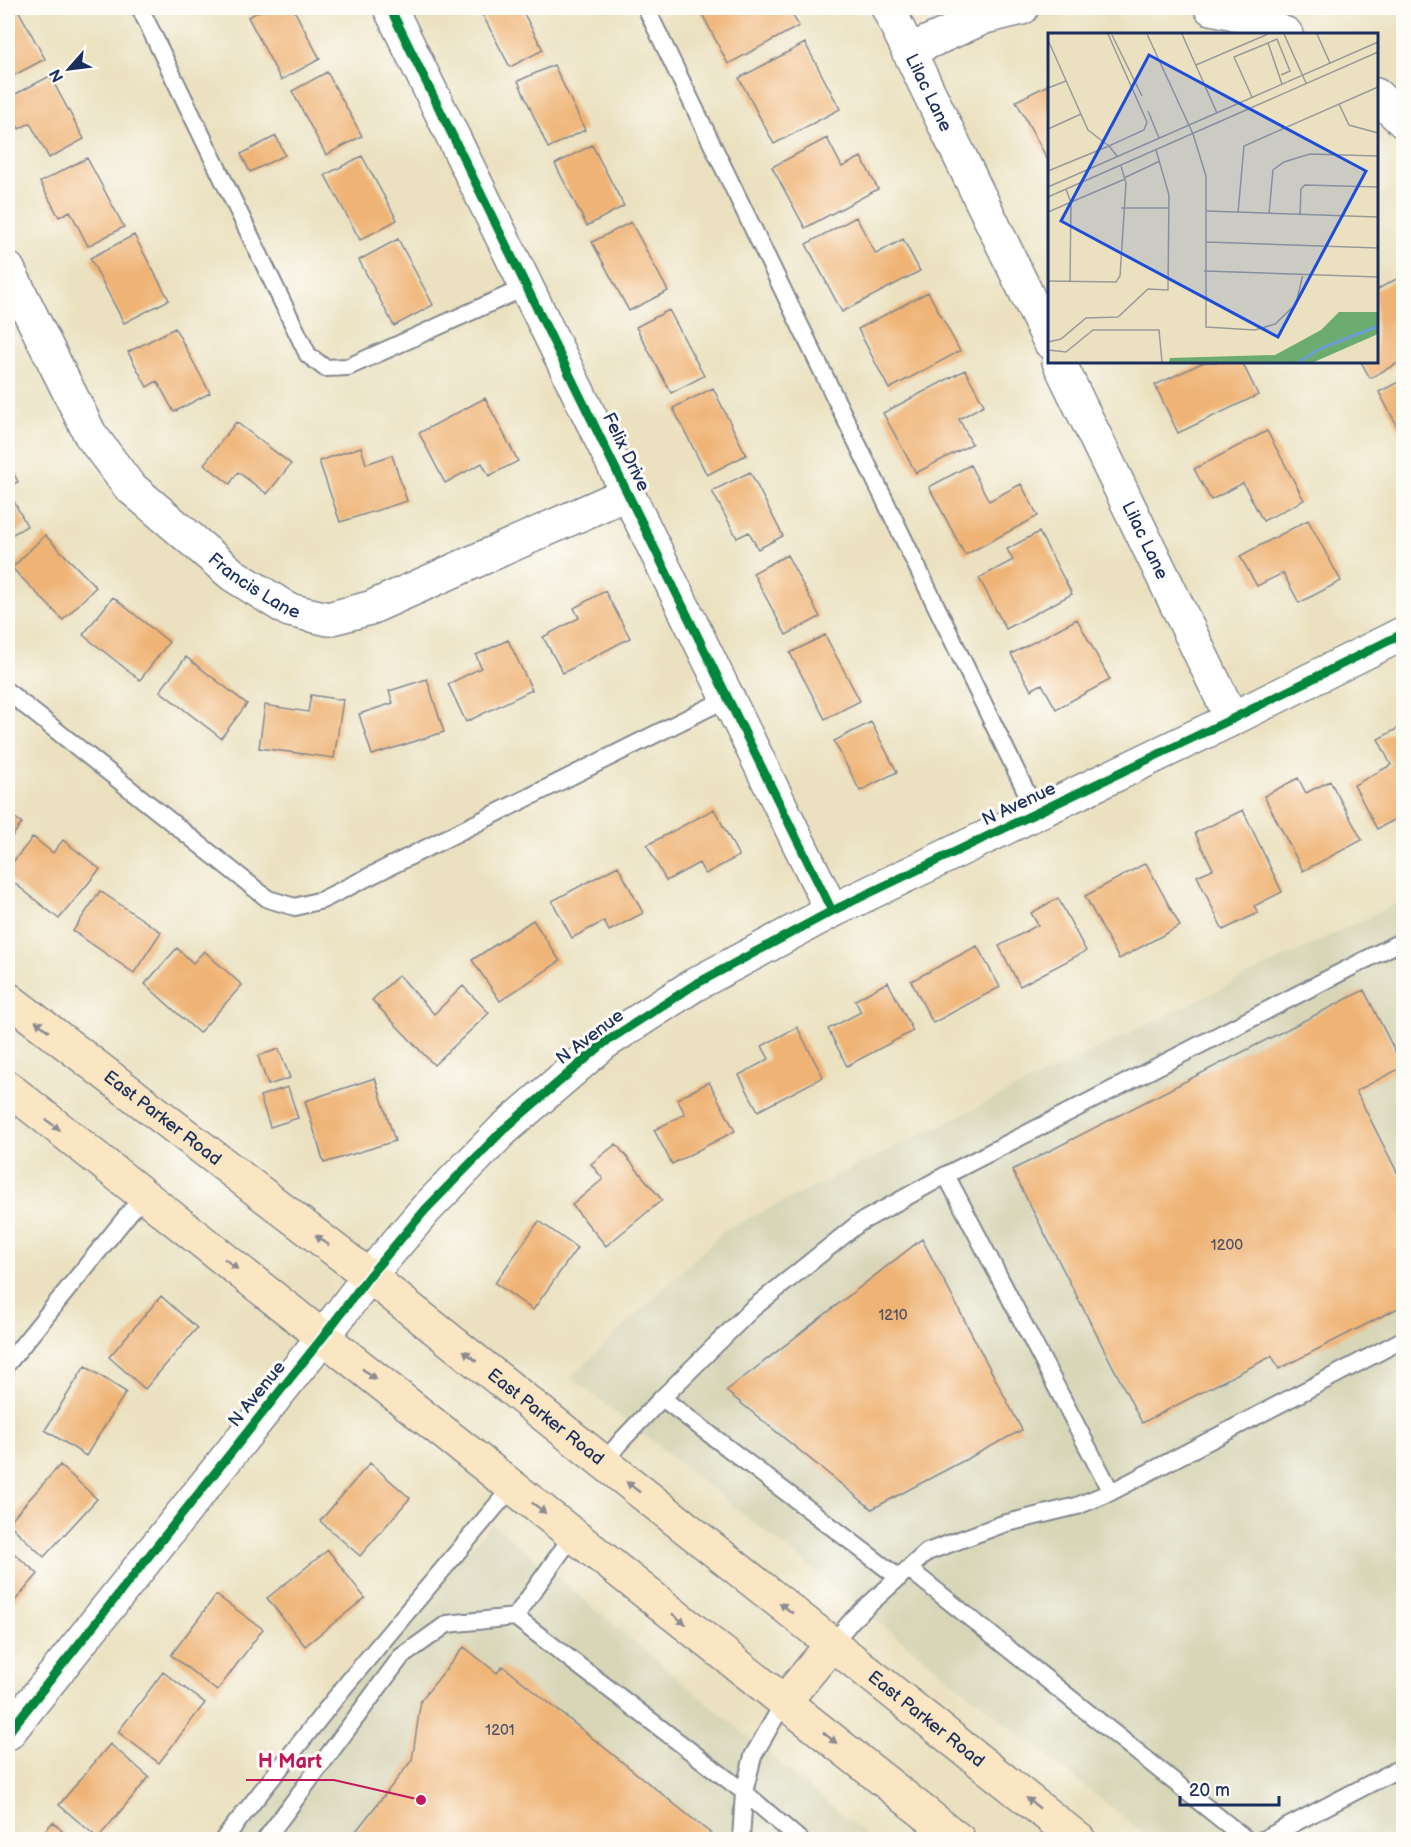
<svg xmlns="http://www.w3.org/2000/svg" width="1411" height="1847" viewBox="0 0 1411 1847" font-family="'Balsamiq Sans',sans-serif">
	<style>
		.built { fill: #d8d6b7 }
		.building { fill: #efb374 }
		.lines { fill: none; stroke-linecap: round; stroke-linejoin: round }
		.lane-casing { stroke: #83888f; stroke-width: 20 }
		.street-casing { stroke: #83888f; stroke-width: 36 }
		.secondary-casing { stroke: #83888f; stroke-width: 36 }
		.lane { stroke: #fff; stroke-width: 16 }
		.street { stroke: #fff; stroke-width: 33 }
		.secondary { stroke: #fbe6c4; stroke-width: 33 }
		.cycleway-casing { stroke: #fdfcf7; stroke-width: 13 }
		.cycleway { stroke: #00873e; stroke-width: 9 }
		.oneway { fill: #8b8a91 }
		.labels { text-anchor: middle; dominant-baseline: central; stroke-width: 6; stroke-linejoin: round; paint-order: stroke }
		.number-label { font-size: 15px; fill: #505064 }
		.street-label { font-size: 18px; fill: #1b2f5e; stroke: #fdfcf7 }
		.inset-river { fill: none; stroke: #699fd6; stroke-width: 3 }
		.inset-road { fill: none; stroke: #989a99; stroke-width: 1.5 }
		.view { fill: #1d4ed8; fill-opacity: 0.15; stroke: #1d4ed8; stroke-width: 3 }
		.inset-edge { fill: none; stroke: #1b2f5e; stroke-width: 3 }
		.leader { fill: none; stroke: #c2185b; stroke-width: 2 }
		.callout-dot { fill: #c2185b; stroke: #fdfcf7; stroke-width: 2 }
		.callout-label { font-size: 20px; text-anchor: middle; font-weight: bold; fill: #c2185b; stroke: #fdfcf7; stroke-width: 6; stroke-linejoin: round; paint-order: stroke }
	</style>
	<rect width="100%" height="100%" fill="#fdfcf7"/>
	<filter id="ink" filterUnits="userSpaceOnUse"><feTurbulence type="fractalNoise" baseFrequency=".0167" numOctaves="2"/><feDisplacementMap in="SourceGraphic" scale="12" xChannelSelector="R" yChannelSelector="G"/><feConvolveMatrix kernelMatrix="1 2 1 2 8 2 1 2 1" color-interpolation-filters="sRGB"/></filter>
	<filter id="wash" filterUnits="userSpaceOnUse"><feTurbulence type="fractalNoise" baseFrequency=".008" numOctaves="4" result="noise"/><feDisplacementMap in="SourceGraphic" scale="24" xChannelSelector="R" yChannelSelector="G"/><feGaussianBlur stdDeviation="1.35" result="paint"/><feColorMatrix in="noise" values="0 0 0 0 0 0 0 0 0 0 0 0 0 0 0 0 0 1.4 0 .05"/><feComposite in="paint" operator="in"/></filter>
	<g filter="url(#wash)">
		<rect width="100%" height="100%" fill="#ebe1c0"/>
		<path class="built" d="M1403,900V1839H1151L571,1377L725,1230Z
			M492,1523L871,1839L217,1840Z"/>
		<g id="blocks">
			<path class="building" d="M8,8H17L45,59L9,78Z
				M266,8H293L320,59L281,80L248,17Z
				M479,8H521L543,50L510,67Z
				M699,8H751L753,11L761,8H788L799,26L728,64Z
				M805,43L840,109L774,144L739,78Z
				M554,65L585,130L548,148L518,81Z
				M327,72L362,136L326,155L292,91Z
				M50,76L84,139L49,158L30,123L19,129L8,106V98Z
				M1050,84V164L1016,101Z
				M276,136L285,155L250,172L241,154Z
				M827,138L842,167L861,157L878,189L805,228L772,167Z
				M592,145L624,206L587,226L555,164Z
				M362,156L397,220L360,240L325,175Z
				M87,158L124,227L88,246L70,211L59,217L40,182Z
				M856,217L876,254L903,239L920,271L842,312L806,244Z
				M631,222L668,291L629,311L592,242Z
				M134,235L169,300L124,323L90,258Z
				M398,239L433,305L394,326L359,260Z
				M1400,277L1404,285V360L1370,378L1361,362H1376V290Z
				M928,292L960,351L889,389L858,329Z
				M669,310L704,376L671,393L636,327Z
				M175,328L210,393L174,412L157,381L147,387L128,352Z
				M1204,362H1242L1258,395L1178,433L1155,385Z
				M965,370L984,405L959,419L972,444L916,473L883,413Z
				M1404,379V439L1379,392Z
				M713,388L746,455L707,475L673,408Z
				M485,398L518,461L489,476L482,463L445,483L419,433Z
				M236,422L291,464L267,494L238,472L230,484L204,464Z
				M1267,431L1304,500L1263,521L1243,483L1211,500L1194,469Z
				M361,447L366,464L392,455L407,501L340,522L319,461Z
				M8,462L18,482L8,487Z
				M970,465L989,501L1021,484L1038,516L965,555L929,487Z
				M750,472L783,536L758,549L749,532L737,538L712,491Z
				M8,490L27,526L8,537Z
				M1308,520L1341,581L1299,603L1283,573L1257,586L1240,556Z
				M1039,532L1072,594L1006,629L979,578L1013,560L1007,549Z
				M45,535L96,587L63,620L12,568Z
				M787,555L820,617L786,635L753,573Z
				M605,591L630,638L563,673L543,637L579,618L574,608Z
				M113,597L169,642L140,680L83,635Z
				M1077,619L1110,680L1056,709L1042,684L1031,690L1011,654Z
				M825,635L860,701L825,719L790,653Z
				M508,640L532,690L466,722L448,684L481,668L476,655Z
				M186,657L247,704L221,738L160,691Z
				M427,679L444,732L372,755L359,714L393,703L389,691Z
				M311,695L343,700L334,758L259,748L265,705L308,712Z
				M871,722L897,772L860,791L834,741Z
				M1404,725V815L1377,829L1354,785L1391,765L1378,739Z
				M1298,778L1306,793L1330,781L1362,840L1303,871L1264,796Z
				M714,809L739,856L705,874L699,863L666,881L647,845Z
				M1243,810L1282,892L1254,906L1258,913L1223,930L1197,876L1213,869L1195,833Z
				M8,813L22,823L8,842Z
				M33,837L53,853L63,840L100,869L59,919L8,878V868Z
				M1146,863L1180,926L1119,959L1085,896Z
				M618,866L643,913L609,931L604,921L572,938L552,901Z
				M100,891L161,932L134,973L73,931Z
				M1058,898L1086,951L1020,986L999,946L1038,925L1031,913Z
				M533,920L560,961L500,1001L472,960Z
				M977,946L1000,987L933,1023L911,981Z
				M177,948L193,963L204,951L242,985L199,1033L145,984Z
				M399,975L434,1014L463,986L489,1013L434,1065L372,1000Z
				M888,982L913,1031L847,1066L828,1029L861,1012L855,1000Z
				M1364,990L1403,1067L1356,1091L1399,1176L1404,1174V1305L1279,1369L1272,1356L1142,1423L1012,1170Z
				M797,1027L823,1077L758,1111L739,1075L769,1059L762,1046Z
				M279,1049L290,1078L268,1085L258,1056Z
				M375,1078L395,1141L324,1163L305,1101Z
				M709,1082L735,1131L672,1164L654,1130L685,1114L677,1099Z
				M288,1087L298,1118L270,1127L260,1096Z
				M616,1144L662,1200L606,1246L572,1205L603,1179L591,1164Z
				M539,1221L577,1248L533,1310L495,1283Z
				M922,1239L1022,1430L872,1509L726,1391Z
				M161,1296L197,1328L145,1389L109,1357Z
				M85,1366L126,1392L86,1456L45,1430Z
				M370,1463L410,1498L360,1556L320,1521Z
				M60,1465L97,1499L44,1557L8,1523Z
				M8,1548L38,1574L8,1609Z
				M328,1550L365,1598L305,1646L267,1598Z
				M216,1595L263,1629L217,1691L171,1655Z
				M464,1647L497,1673L503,1666L719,1840H349L412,1760L421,1700Z
				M163,1672L205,1703L159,1763L118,1732Z
				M110,1744L149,1777L98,1838L59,1805Z
				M53,1822L71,1840H36Z"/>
		</g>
	</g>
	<g filter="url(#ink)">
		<use href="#blocks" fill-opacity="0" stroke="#83888f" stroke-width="1.5"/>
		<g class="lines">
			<g class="lane-casing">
				<path id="lane" d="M140,8L308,355L325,368L348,367L526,287
					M646,8L1037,814
					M8,692L268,899L295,907L322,900L728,698
					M946,1175L1111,1492
					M8,1363L143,1196
					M662,1398L899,1578
					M603,1463L622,1440L662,1398L752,1309L859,1223L946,1175L1404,940
					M909,1569L1247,1840
					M515,1617L573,1535
					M832,1644L853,1619L927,1552L1003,1524L1077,1506L1111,1492L1404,1339
					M784,1702L753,1756L744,1792L800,1840
					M223,1840L349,1681L512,1487
					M265,1840L401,1657L447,1624L515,1617L744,1792L741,1840
					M1262,1840L1404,1766"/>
			</g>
			<g class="street-casing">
				<g id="street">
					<path d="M390,8L832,911"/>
					<path id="s1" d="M888,8L1050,342"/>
					<path d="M1211,8L1234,13L1286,34"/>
					<path d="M908,51L985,17L1022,8"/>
					<path d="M1376,95L1404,122"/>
					<path id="s2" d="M8,269L90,434L129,486L233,575L289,610L328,619L370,608L628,493"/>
					<path id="s3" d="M1059,362L1232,719"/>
					<path d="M8,1733L323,1337L369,1276L426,1209L503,1130L604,1043L694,985L832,911L1232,719L1404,633"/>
				</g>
			</g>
			<g class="secondary-casing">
				<g id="secondary">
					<path id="s4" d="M8,999L369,1276L1079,1840"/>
					<path d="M8,1088L959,1840"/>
					<path d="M784,1702L832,1644"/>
				</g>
			</g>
			<use href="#lane" class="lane"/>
			<use href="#street" class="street"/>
			<use href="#secondary" class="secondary"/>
			<g class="cycleway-casing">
				<path id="cycleway" d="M390,8L832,911
					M8,1733L323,1337L369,1276L426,1209L503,1130L604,1043L694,985L832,911L1232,719L1404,633"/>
			</g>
			<use href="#cycleway" class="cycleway"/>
		</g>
		<defs><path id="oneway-solid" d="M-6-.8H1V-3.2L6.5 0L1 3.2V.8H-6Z" transform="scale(1.5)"/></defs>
		<g class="oneway">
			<use href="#oneway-solid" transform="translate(42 1026) rotate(-142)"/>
			<use href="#oneway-solid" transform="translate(53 1125) rotate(38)"/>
			<use href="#oneway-solid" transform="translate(322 1240) rotate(-143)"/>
			<use href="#oneway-solid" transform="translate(231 1264) rotate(38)"/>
			<use href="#oneway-solid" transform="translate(470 1356) rotate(-141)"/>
			<use href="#oneway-solid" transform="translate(369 1374) rotate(38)"/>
			<use href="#oneway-solid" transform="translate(633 1487) rotate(-142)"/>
			<use href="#oneway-solid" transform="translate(539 1508) rotate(38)"/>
			<use href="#oneway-solid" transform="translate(786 1608) rotate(-142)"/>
			<use href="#oneway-solid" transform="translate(679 1619) rotate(38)"/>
			<use href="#oneway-solid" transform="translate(830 1738) rotate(38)"/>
			<use href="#oneway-solid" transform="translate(1033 1803) rotate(-142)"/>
		</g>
	</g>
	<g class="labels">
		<g class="number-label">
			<text x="1227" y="1245">1200</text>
			<text x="893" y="1315">1210</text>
			<text x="500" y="1730">1201</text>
		</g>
		<g class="street-label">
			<text stroke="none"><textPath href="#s1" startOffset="94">Lilac Lane</textPath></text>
			<text transform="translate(626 452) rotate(64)">Felix Drive</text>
			<text stroke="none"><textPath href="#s3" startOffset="198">Lilac Lane</textPath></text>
			<text stroke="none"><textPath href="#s2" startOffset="410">Francis Lane</textPath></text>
			<text transform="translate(1019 804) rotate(-25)">N Avenue</text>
			<text transform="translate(590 1037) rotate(-37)">N Avenue</text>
			<text stroke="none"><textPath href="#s4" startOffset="195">East Parker Road</textPath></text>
			<text transform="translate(257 1394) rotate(-51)">N Avenue</text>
			<text stroke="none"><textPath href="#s4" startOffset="681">East Parker Road</textPath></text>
			<text stroke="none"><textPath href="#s4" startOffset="1167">East Parker Road</textPath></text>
		</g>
	</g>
	<g transform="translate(1048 33)">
		<rect width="330" height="330" fill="#ebe1c0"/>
		<path d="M291,279H330V301L266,329H121L122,325L227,322L273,297Z" fill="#6cac6f"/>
		<path class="inset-river" d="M251,329L271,316L330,293"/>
		<path class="inset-road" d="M99,1L145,101L158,143V294L207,297L227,291L248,271L255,241M134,1L169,80M236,1L258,50M269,1L282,30M64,2L94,63M0,7L40,97L61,113L96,97L99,89L60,1M220,10L229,6L242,38L233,42M148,32L220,1M0,55L18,48M204,64L186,24L220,10L234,51M291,71L301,92L330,100M100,78L111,105M0,96L33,81M0,138L61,113L69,123M76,145L112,128M0,154L330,9M18,156L23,170L22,248M0,164L330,19M73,175H121M159,178L330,184M0,179L77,146M190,180L196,113L330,54M221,181L225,137L236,129L262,121L330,123M252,182L253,156L257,152L330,154M158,209L330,215M156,238L330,244M0,248L68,249L72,243L78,150L73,133M0,309L13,306L38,285L70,284L100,256L120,257L121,162L108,117M0,317L18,319L45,297H111L114,329"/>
		<path class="view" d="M101,22L318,138L230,304L13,188Z"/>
		<rect width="330" height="330" class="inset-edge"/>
	</g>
	<path class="leader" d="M421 1800L334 1780H246"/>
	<circle class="callout-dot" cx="421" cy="1800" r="6"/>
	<g class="callout-label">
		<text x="290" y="1768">H Mart</text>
	</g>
	<rect width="1411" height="1847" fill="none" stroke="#fdfcf7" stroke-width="30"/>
	<g transform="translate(69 69) rotate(242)" stroke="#fdfcf7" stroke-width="4.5" paint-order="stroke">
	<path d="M0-4.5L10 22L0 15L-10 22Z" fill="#1b2f5e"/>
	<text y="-9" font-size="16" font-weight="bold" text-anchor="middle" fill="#1b2f5e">N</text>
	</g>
	<path d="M1180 1796v9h99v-9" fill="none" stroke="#1b2f5e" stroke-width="3"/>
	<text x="1189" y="1796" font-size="18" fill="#1b2f5e" stroke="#fdfcf7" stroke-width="4.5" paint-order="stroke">20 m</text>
</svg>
